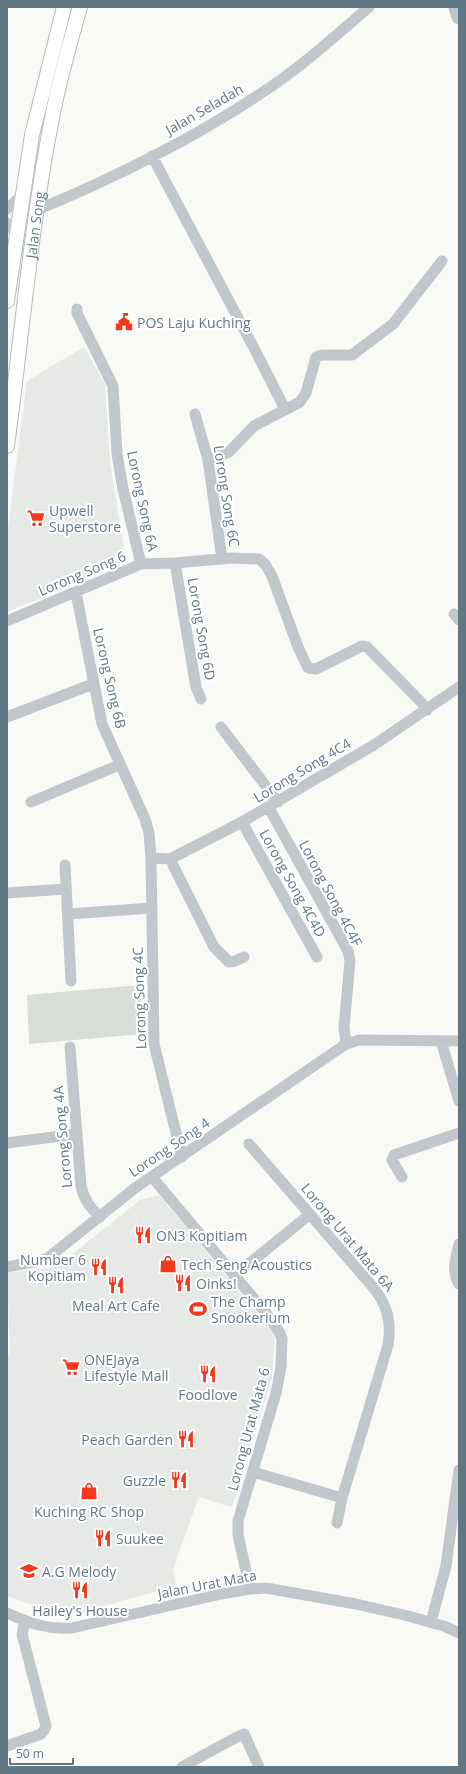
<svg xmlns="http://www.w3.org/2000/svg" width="466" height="1774" viewBox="0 0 466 1774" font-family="'Open Sans',sans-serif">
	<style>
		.built { fill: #e7e9e7 }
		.green { fill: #d9ded5 }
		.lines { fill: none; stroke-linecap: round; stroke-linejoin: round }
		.river { stroke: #b8c8cb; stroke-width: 15 }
		.major-casing { stroke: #b4bbbf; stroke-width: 16 }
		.minor { stroke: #c1c7ca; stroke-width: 11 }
		.major { stroke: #fff; stroke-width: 14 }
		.labels { text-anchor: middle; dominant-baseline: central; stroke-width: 4; stroke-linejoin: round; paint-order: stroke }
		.street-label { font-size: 14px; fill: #617884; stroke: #fff }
		.poi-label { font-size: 14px; fill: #617884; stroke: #fff; text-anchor: start }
	</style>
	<rect width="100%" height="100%" fill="#f9f9f6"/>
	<path class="built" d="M84,347L105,384L110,463L125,554L117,565L7,612V535L27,381Z
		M159,1195L275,1334L272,1378L232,1507L199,1497L173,1569L176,1586L86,1611L52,1612L7,1596V1359L10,1351L7,1273L56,1267L140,1200Z"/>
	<path class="green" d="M140,985L143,1034L29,1044L27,995Z"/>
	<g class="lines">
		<path class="river" d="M456,7L459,17"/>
		<g class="major-casing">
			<g id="major">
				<path d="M7,301L32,135L64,7"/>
				<path id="s1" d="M7,446C22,335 31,223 53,113C60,77 70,42 80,7"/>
			</g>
		</g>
		<path class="minor" d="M152,156L255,350L285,409
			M7,209L23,194
			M37,210C114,178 191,140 260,94C299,69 334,37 369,7
			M7,223L17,234
			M77,309V313L113,386L117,454L123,489L141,564
			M195,414L208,460L222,559
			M208,460L229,452L254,426L300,402L306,393L316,357L322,355H352L393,324L442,261
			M175,563L196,687L201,699
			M76,593L102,724L145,819L149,833L151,858L154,1044L182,1157
			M454,614L459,620
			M7,621L141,564L175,563L231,558L259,559L265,564L272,576L298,647L308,668L316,669L362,646L367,647L421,702L427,710
			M7,717L93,684
			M221,727L278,802
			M31,802L119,765
			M269,808L348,951L350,961L344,1027L346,1044
			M242,822L317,957
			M151,858L170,859L242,822L374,745L459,687
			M170,859L214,947L229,962L235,961L244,957
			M65,865L71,981
			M7,893L66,889
			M69,914L151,908
			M441,1041L459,1101
			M70,1047L81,1186C84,1200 90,1207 100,1217
			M7,1143L76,1134
			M249,1144L372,1286C387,1304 392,1321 388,1345L342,1498L337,1523
			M152,1177L266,1313L280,1333L282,1339L281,1367L276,1393L238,1521V1535L250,1589
			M402,1177L392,1160L394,1155L459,1133
			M459,1244C456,1257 451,1272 459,1284
			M7,1267L38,1261L48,1258L135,1188L346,1044L359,1040L459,1041
			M234,1276L309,1215
			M253,1472L342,1498
			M7,1613C29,1623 48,1630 72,1628L221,1594L250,1589L266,1588L356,1604L408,1616L444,1626L459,1633
			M431,1622L446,1566L459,1470
			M7,1746L41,1734L44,1730L46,1726L22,1634L25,1621
			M182,1767L235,1738L244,1734L259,1767"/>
		<use href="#major" class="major"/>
	</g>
	<defs>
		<g id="civic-bare" transform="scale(1.38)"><path d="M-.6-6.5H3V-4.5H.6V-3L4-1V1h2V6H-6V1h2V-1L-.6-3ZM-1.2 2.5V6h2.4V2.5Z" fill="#f3381c" stroke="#fff" stroke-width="2.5" paint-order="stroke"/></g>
		<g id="supermarket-bare" transform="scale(1.38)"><path d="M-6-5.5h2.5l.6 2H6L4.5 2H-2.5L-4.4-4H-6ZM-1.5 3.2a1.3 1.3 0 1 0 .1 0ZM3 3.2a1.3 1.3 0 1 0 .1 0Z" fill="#f3381c" stroke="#fff" stroke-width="2.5" paint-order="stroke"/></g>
		<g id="restaurant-bare" transform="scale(1.38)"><path d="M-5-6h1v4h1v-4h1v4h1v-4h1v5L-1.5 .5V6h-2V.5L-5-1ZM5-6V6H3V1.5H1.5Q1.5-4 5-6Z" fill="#f3381c" stroke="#fff" stroke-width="2.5" paint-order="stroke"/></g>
		<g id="shop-bare" transform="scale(1.38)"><path d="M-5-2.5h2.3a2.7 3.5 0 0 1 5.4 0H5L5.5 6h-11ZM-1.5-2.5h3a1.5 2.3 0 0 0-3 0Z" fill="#f3381c" stroke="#fff" stroke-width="2.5" paint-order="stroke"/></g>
		<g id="stadium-bare" transform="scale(1.38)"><path d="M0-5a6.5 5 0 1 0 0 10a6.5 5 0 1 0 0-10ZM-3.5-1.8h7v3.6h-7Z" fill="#f3381c" stroke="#fff" stroke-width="2.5" paint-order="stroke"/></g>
		<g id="school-bare" transform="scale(1.38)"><path d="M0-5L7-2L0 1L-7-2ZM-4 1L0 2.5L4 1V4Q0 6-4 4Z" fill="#f3381c" stroke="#fff" stroke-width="2.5" paint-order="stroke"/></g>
	</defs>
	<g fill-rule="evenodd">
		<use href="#civic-bare" x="124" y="322"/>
		<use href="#supermarket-bare" x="36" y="518"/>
		<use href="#restaurant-bare" x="143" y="1235"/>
		<use href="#shop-bare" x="168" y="1264"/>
		<use href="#restaurant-bare" x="99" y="1267"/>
		<use href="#restaurant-bare" x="183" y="1283"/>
		<use href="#restaurant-bare" x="116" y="1285"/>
		<use href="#stadium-bare" x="198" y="1309"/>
		<use href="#supermarket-bare" x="71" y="1367"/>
		<use href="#restaurant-bare" x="208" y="1374"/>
		<use href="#restaurant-bare" x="186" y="1439"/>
		<use href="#restaurant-bare" x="179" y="1480"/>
		<use href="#shop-bare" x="89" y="1491"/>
		<use href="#restaurant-bare" x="103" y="1538"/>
		<use href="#school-bare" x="29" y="1571"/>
		<use href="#restaurant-bare" x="80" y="1590"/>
	</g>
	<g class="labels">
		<g class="street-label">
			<text transform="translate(204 109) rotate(-30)">Jalan Seladah</text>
			<text stroke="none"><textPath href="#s1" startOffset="223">Jalan Song</textPath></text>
			<text transform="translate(227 496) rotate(81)">Lorong Song 6C</text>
			<text transform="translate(143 501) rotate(78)">Lorong Song 6A</text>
			<text transform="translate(82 573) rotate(-23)">Lorong Song 6</text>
			<text transform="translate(202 629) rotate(80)">Lorong Song 6D</text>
			<text transform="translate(110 678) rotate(77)">Lorong Song 6B</text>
			<text transform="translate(302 770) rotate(-31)">Lorong Song 4C4</text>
			<text transform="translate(293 883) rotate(61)">Lorong Song 4C4D</text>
			<text transform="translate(331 893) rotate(62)">Lorong Song 4C4F</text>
			<text transform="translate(139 998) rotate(-92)">Lorong Song 4C</text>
			<text transform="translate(62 1137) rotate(-95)">Lorong Song 4A</text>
			<text transform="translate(169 1147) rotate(-34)">Lorong Song 4</text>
			<text transform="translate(348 1237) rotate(50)">Lorong Urat Mata 6A</text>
			<text transform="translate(248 1429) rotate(-75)">Lorong Urat Mata 6</text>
			<text transform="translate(207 1584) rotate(-11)">Jalan Urat Mata</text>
		</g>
		<g class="poi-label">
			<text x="137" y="322">POS Laju Kuching</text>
			<text x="49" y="510">Upwell<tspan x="49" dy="16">Superstore</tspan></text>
			<text x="156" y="1235">ON3 Kopitiam</text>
			<text x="86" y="1259" text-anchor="end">Number 6<tspan x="86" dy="16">Kopitiam</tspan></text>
			<text x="181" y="1264">Tech Seng Acoustics</text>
			<text x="196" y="1283">Oinks!</text>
			<text x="211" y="1301">The Champ<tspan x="211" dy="16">Snookerium</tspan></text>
			<text x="116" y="1305" text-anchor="middle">Meal Art Cafe</text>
			<text x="84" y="1359">ONEJaya<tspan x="84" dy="16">Lifestyle Mall</tspan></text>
			<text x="208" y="1394" text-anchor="middle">Foodlove</text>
			<text x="173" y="1439" text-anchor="end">Peach Garden</text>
			<text x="166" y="1480" text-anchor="end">Guzzle</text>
			<text x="89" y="1511" text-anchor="middle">Kuching RC Shop</text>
			<text x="116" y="1538">Suukee</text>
			<text x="42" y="1571">A.G Melody</text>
			<text x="80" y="1610" text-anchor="middle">Hailey's House</text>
		</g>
	</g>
	<rect width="466" height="1774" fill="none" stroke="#617884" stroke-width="16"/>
	<path d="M10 1758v6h63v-6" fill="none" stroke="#617884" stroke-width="2"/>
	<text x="16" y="1758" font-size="12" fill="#617884" stroke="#ffffff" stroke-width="3" paint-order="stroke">50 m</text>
</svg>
